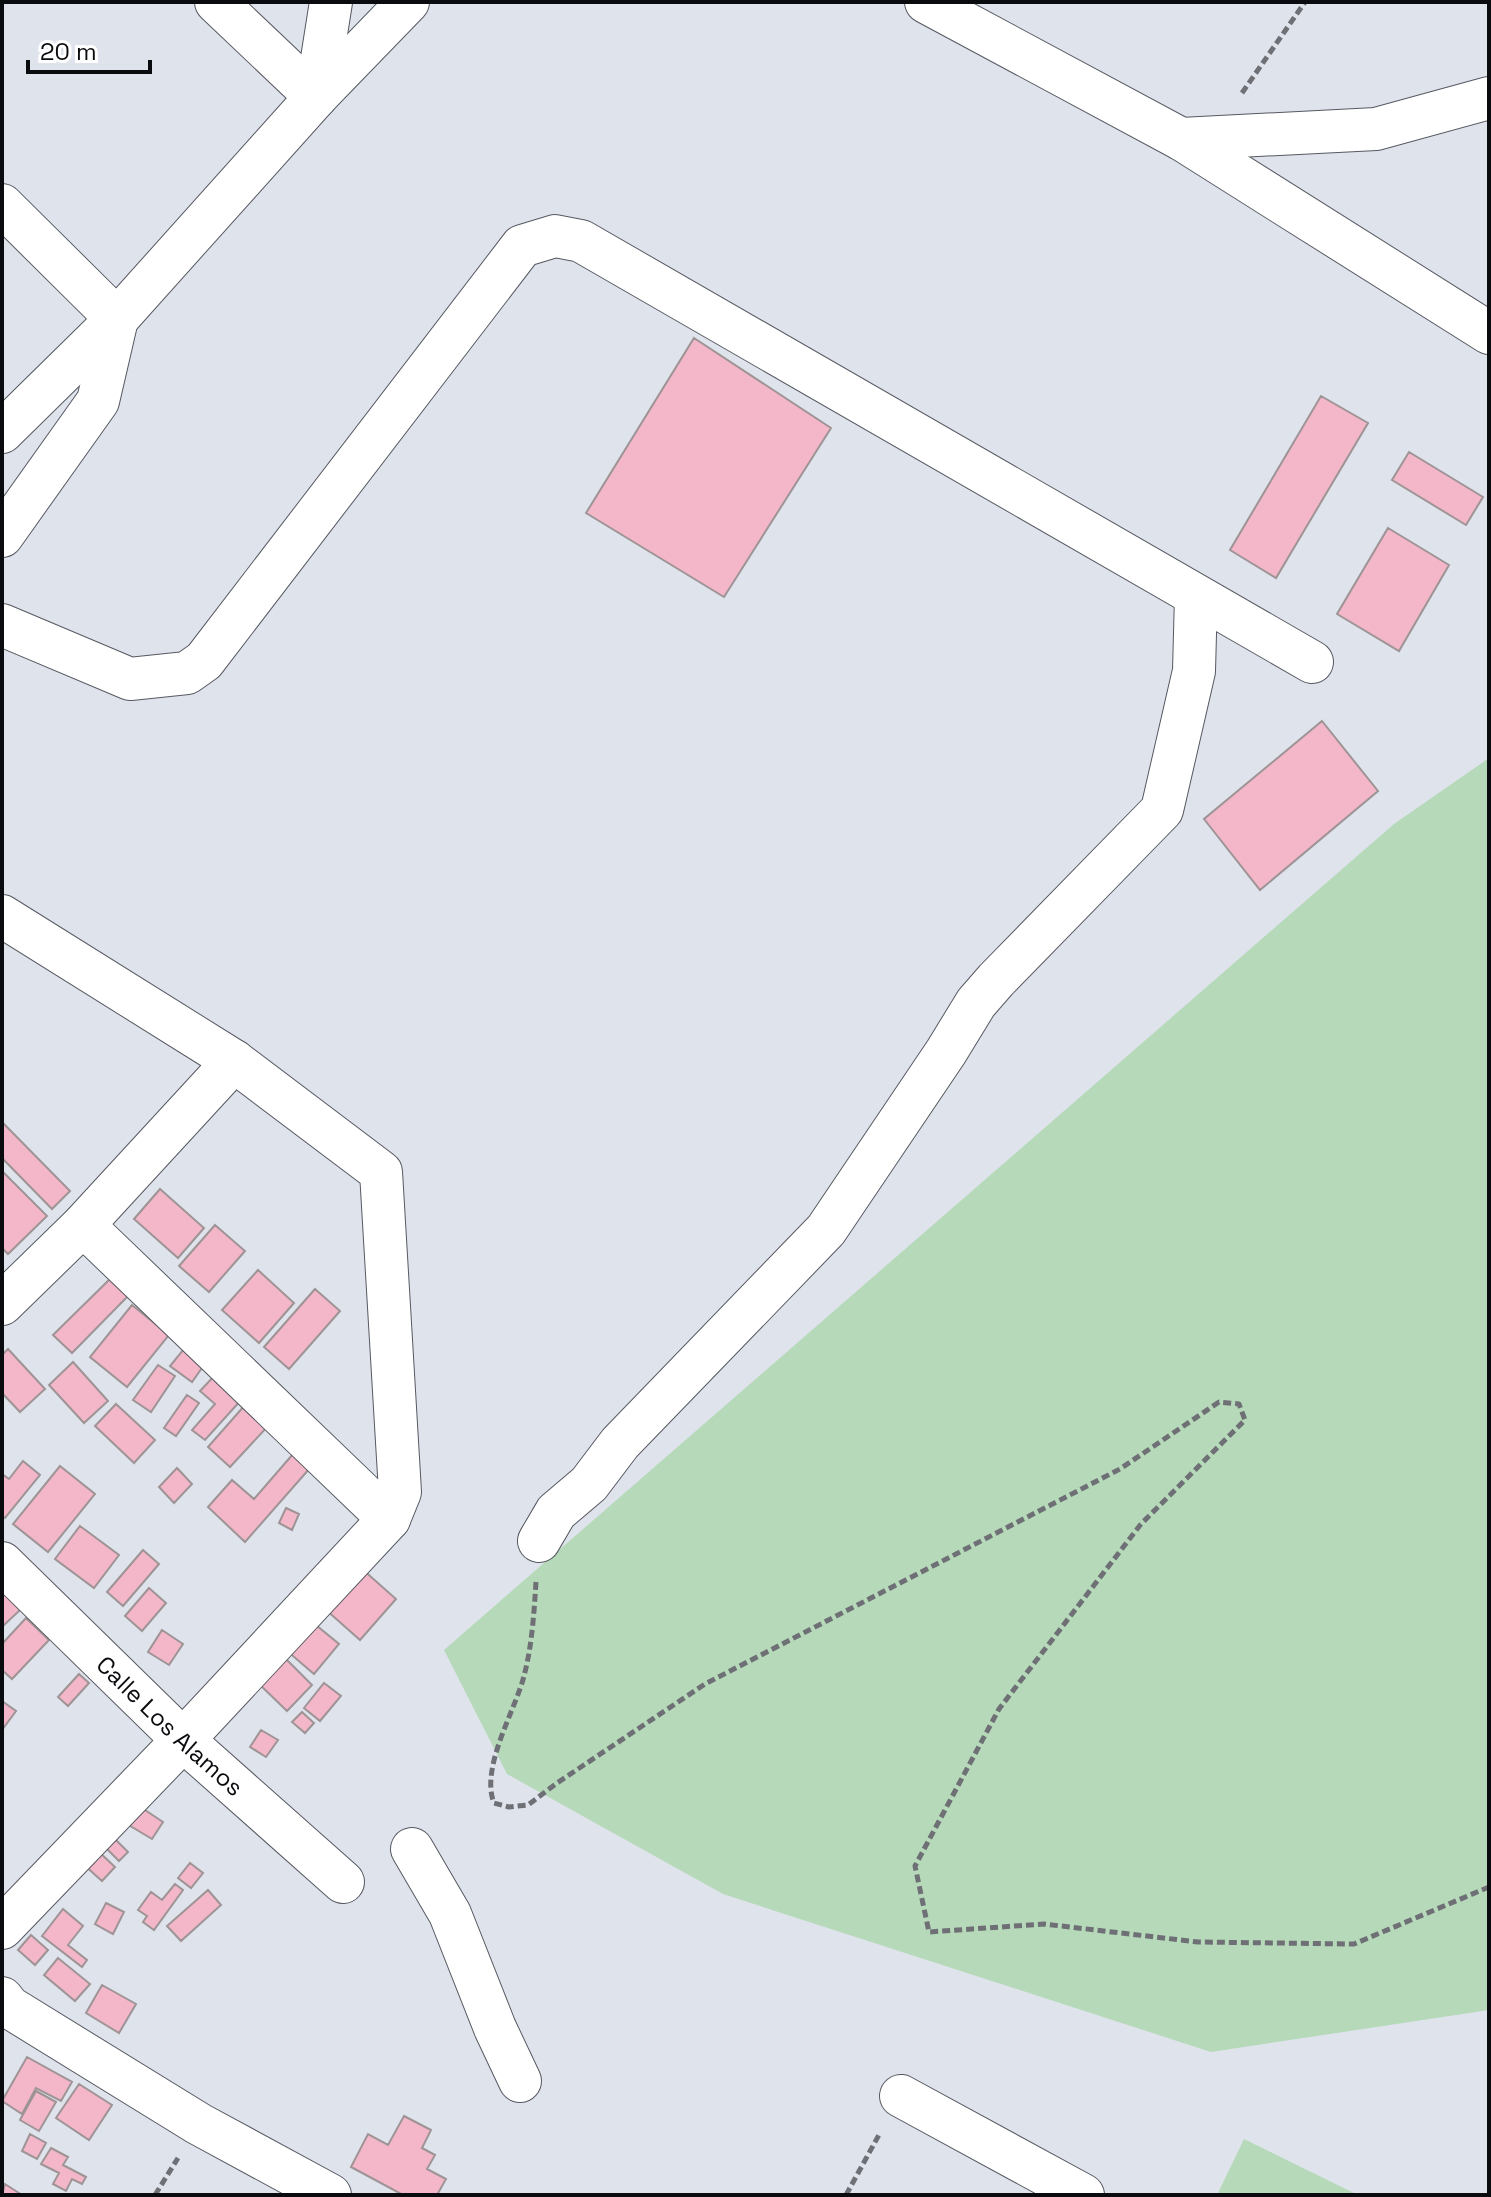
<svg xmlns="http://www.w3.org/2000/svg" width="1491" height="2197" viewBox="0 0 1491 2197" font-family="'Space Grotesk',sans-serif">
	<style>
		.green { fill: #b6dab9 }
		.building { fill: #f3b7c9; stroke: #9e9496; stroke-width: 2 }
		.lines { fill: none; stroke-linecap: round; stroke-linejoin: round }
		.minor-casing { stroke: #565961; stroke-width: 44 }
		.path { stroke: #6e7076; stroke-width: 5; stroke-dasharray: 8 4; stroke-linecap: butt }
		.minor { stroke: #fff; stroke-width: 42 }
		.labels { text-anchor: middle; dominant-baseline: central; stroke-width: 8; stroke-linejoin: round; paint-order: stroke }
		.street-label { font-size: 24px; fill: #0a0b0e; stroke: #fff }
	</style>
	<rect width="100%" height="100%" fill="#dfe3ec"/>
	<path class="green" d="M1489,758V2010L1211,2052L723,1894L507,1774L444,1650L1394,824Z
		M1244,2139L1358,2195H1217Z"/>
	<path class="building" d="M694,338L831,428L724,597L586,513Z
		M1321,396L1368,423L1276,578L1230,550Z
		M1409,452L1483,497L1466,525L1392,480Z
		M1388,528L1449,565L1399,651L1337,614Z
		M1322,721L1378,791L1260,890L1204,819Z
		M2,1122L70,1191L52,1209L2,1158Z
		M2,1171L47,1216L8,1254L2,1248Z
		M160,1189L204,1228L178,1258L134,1219Z
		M215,1225L245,1251L209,1292L179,1266Z
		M258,1270L294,1303L259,1343L222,1310Z
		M112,1277L130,1294L72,1353L53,1335Z
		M315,1289L340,1311L289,1369L264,1347Z
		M132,1305L169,1335L127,1387L90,1357Z
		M8,1349L45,1389L20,1412L2,1393V1355Z
		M183,1350L204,1365L192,1382L170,1366Z
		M73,1362L108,1401L84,1423L49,1385Z
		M158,1365L175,1376L151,1412L133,1400Z
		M214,1376L242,1399L205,1440L192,1430L215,1404L200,1391Z
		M187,1395L199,1403L176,1436L164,1428Z
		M116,1404L155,1440L134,1463L95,1426Z
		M245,1405L268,1426L230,1467L208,1447Z
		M293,1454L310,1468L245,1542L208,1507L232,1480L254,1499Z
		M23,1461L40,1475L5,1518L2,1516V1474L9,1479Z
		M60,1466L95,1494L48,1552L13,1524Z
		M177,1468L192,1484L174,1503L159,1487Z
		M286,1508L299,1514L292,1530L279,1523Z
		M80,1526L119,1555L94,1588L55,1559Z
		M143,1550L159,1564L123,1606L107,1592Z
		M361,1568L396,1599L360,1640L325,1609Z
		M149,1588L166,1603L142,1631L125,1616Z
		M2,1591L20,1610L2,1627Z
		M26,1618L49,1640L12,1679L2,1670V1644Z
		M311,1621L339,1644L314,1674L286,1650Z
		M162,1630L183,1644L169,1665L148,1652Z
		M282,1655L312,1685L287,1711L256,1681Z
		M79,1674L89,1683L68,1706L58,1697Z
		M324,1683L341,1696L320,1721L304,1708Z
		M2,1701L16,1711L2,1730Z
		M302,1712L314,1723L305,1733L292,1722Z
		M261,1730L278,1740L266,1757L250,1747Z
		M139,1806L163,1822L152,1839L127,1824Z
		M112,1836L128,1852L119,1861L103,1845Z
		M97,1850L115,1867L102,1881L83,1864Z
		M190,1863L203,1873L191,1888L178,1878Z
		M175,1884L183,1890L154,1930L143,1922L147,1916L138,1910L151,1892L162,1900Z
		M208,1890L221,1905L181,1941L167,1926Z
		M106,1903L124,1912L113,1934L95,1924Z
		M63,1909L83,1926L68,1945L87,1960L82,1967L42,1936Z
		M31,1935L48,1950L35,1965L18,1950Z
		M58,1958L90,1984L75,2001L44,1975Z
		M102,1985L136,2004L119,2033L86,2013Z
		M27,2057L72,2082L61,2101L36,2088L22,2114L2,2101Z
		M79,2084L112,2105L89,2140L56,2118Z
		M36,2091L56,2102L39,2131L20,2120Z
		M404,2116L431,2130L422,2148L435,2155L427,2169L446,2179L437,2195H403L351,2167L368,2134L388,2145Z
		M30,2134L46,2143L37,2159L22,2151Z
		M51,2148L68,2157L63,2165L86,2177L82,2184L72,2179L66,2191L53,2184L59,2173L41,2164Z
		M5,2184L22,2195H2Z"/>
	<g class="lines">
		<g class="minor-casing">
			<g id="minor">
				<path d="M216,2L316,97"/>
				<path d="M926,2L1181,139L1489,333"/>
				<path d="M316,97L331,2"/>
				<path d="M1181,139L1376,129L1489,98"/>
				<path d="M2,205L117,319L98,401L2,536"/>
				<path d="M2,432L117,319L316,97L408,2"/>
				<path d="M2,625L130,679L187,673L204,661L522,246L555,236L581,241L1312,662"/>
				<path d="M2,916L234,1061L381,1172L400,1492L389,1519L183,1740L2,1928"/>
				<path d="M83,1225L389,1519"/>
				<path d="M2,1304L83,1225L234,1061"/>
				<path d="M539,1541L556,1512L589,1484L620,1443L826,1230L946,1052L976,1003L996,980L1162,810L1194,671L1196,596"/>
				<path id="s1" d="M2,1563L183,1740L343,1882"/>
				<path d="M412,1849L450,1914L495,2028L520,2081"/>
				<path d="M2,1998L9,2007L199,2124L330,2195"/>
				<path d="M901,2096L1083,2195"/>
			</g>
		</g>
		<path class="path" d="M1242,93L1305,2
			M536,1582C534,1613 532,1646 524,1676C515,1711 480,1768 494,1803L509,1807L528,1805L557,1783L705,1684L1120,1469L1219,1402L1239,1404L1245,1420L1141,1524L999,1709L915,1866L929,1932L1044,1924L1198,1942L1354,1944L1489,1887
			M155,2195L178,2158
			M846,2195L880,2133"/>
		<use href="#minor" class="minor"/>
	</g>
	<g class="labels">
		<g class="street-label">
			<text stroke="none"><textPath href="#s1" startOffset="234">Calle Los Alamos</textPath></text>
		</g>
	</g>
	<rect width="1491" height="2197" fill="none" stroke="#0a0b0e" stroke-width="8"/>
	<path d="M28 60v12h122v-12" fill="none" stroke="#0a0b0e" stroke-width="4"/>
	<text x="40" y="60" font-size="24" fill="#0a0b0e" stroke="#ffffff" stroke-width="6" paint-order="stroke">20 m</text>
</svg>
